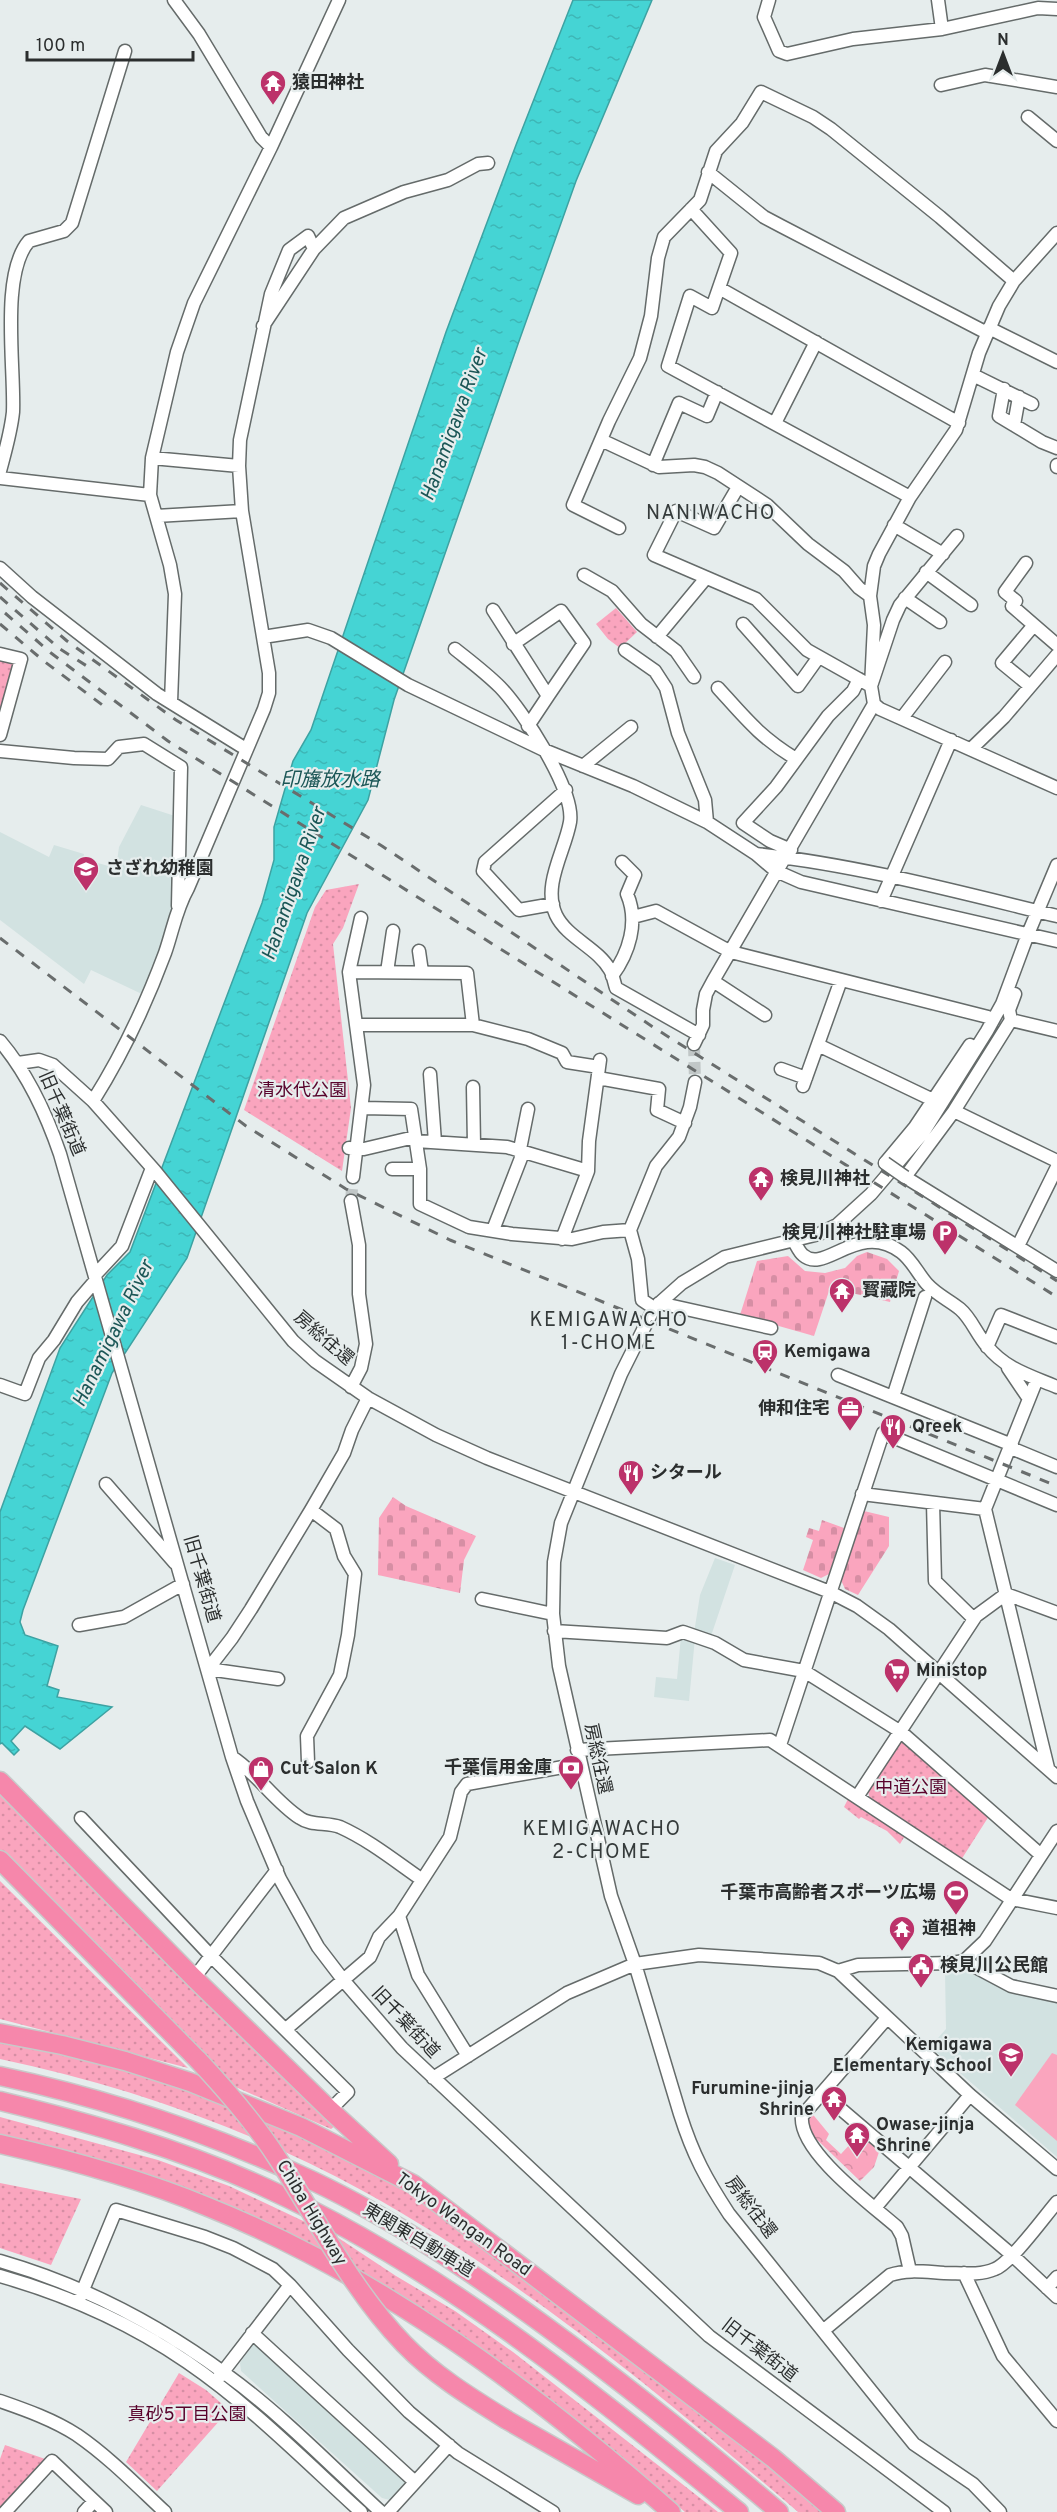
<svg xmlns="http://www.w3.org/2000/svg" width="1057" height="2512" viewBox="0 0 1057 2512" font-family="Overpass,'Noto Sans JP',sans-serif">
	<style>
		.built { fill: #d2e2e1 }
		.green { fill: url(#green-dots) }
		.forest { fill: url(#forest-crowns) }
		.cemetery { fill: url(#cemetery-stones) }
		.pitch { fill: #faa5be }
		.water { fill: url(#water-ripples); stroke: #3da2a2; stroke-width: 1.5 }
		.lines { fill: none; stroke-linecap: round; stroke-linejoin: round }
		.minor-tunnel { stroke: #c1c7c7; stroke-width: 12; stroke-dasharray: 12 6; stroke-linecap: butt }
		.minor-casing { stroke: #656b6a; stroke-width: 15 }
		.highway-casing { stroke: #c8c9c9; stroke-width: 21 }
		.minor { stroke: #fff; stroke-width: 12 }
		.highway { stroke: #f687ab; stroke-width: 18 }
		.rail { stroke: #696d6d; stroke-width: 3; stroke-dasharray: 10 10; stroke-linecap: butt }
		.minor-bridge-casing { stroke: #656b6a; stroke-width: 15; stroke-linecap: butt }
		.highway-bridge-casing { stroke: #c8c9c9; stroke-width: 21; stroke-linecap: butt }
		.minor-bridge { stroke: #fff; stroke-width: 12 }
		.highway-bridge { stroke: #f687ab; stroke-width: 18 }
		.labels { text-anchor: middle; dominant-baseline: central; stroke-width: 4.5; stroke-linejoin: round; paint-order: stroke }
		.poi-label { font-size: 18px; font-weight: bold; fill: #2b2e2e; stroke: #e6eded; text-anchor: start }
		.park-label { font-size: 18px; fill: #59032c; stroke: #e6eded }
		.street-label { font-size: 18px; fill: #2b2e2e; stroke: #e6eded }
		.water-label { font-size: 20px; font-style: italic; fill: #1b5656; stroke: #e6eded }
		.neighbourhood-label { font-size: 20px; letter-spacing: 1.5px; fill: #353b3b; stroke: #e6eded }
	</style>
	<defs>
		<pattern id="green-dots" width="8" height="8" patternUnits="userSpaceOnUse" patternTransform="scale(1.5)"><rect width="8" height="8" fill="#faa5be"/><path d="M2 2h.1M6 6h.1" fill="none" stroke="#d68ea4" stroke-width="1.8" stroke-linecap="round"/></pattern>
		<pattern id="forest-crowns" width="20" height="18" patternUnits="userSpaceOnUse" patternTransform="scale(1.5)"><rect width="20" height="18" fill="#faa5be"/><path d="M2 6a3 3 0 1 1 6 0M12 15a3 3 0 1 1 6 0" fill="none" stroke="#d68ea4"/></pattern>
		<pattern id="cemetery-stones" width="16" height="16" patternUnits="userSpaceOnUse" patternTransform="scale(1.5)"><rect width="16" height="16" fill="#faa5be"/><path d="M2 7V4a2 2 0 0 1 4 0v3zM10 15v-3a2 2 0 0 1 4 0v3z" fill="#d68ea4"/></pattern>
		<pattern id="water-ripples" width="26" height="14" patternUnits="userSpaceOnUse" patternTransform="scale(1.5)"><rect width="26" height="14" fill="#45d4d4"/><path d="M2 4q2-2 4 0t4 0M15 11q2-2 4 0t4 0" fill="none" stroke="#3db6b6"/></pattern>
	</defs>
	<rect width="100%" height="100%" fill="#e6eded"/>
	<path class="built" d="M141,805L175,816L172,915L144,995L91,970L84,984L0,920V832L49,857L54,845L84,854L83,859L116,868L119,847Z
		M715,1558L735,1565L710,1639L694,1633L700,1595Z
		M681,1636L695,1638L689,1701L654,1697L656,1677L677,1679Z
		M960,1968L969,1970L1009,1991L1057,2001V2157L930,2047L946,2029L945,1972Z
		M253,2344H259L405,2479V2483L390,2500L382,2498L241,2371L240,2363Z"/>
	<path class="green" d="M616,608L637,632L620,648L608,639L596,624Z
		M0,658L14,660L17,665L0,723Z
		M359,884L343,928L333,944L351,1108L342,1171L244,1110L315,907L326,890Z
		M900,1742H905L989,1816L961,1860L870,1800L868,1791Z
		M0,1794L335,2126L331,2129L231,2085L185,2035L0,1851Z
		M849,1797L906,1834L900,1844L887,1831L861,1817L859,1819L844,1807Z
		M0,1881L188,2068L0,2019Z
		M0,2039L135,2072L207,2096L312,2140L410,2194L724,2429L825,2512H798C661,2395 521,2278 363,2191C250,2129 125,2085 0,2059Z
		M0,2117L158,2160L229,2186L337,2237L396,2276L455,2311L513,2352L718,2512H685L602,2443L311,2248L0,2138Z
		M0,2183L81,2199L51,2265L0,2248Z
		M179,2373L206,2390L229,2410L157,2491L126,2462Z
		M5,2445L48,2460L0,2512V2459Z"/>
	<path class="forest" d="M810,2111L829,2134L826,2140L841,2154L863,2130L881,2146L874,2167L860,2181L808,2131Z"/>
	<path class="cemetery" d="M867,1252L887,1259L899,1271L890,1302L830,1288L814,1336L740,1315L757,1261L788,1256L805,1271L825,1273L845,1268L857,1256Z
		M393,1497L406,1506L476,1536L464,1560L460,1593L378,1575L379,1518Z
		M864,1511L889,1517V1546L858,1595L845,1589L841,1580Z
		M822,1520L844,1528L829,1574L821,1578L803,1570L813,1540L806,1537L809,1528L819,1531Z"/>
	<path class="pitch" d="M1052,2053L1057,2055V2141L1015,2105Z"/>
	<path class="water" d="M573,0H652L576,181L518,344L394,700L368,800L307,913L187,1258L112,1373L23,1610L20,1622L25,1635L58,1646L47,1686L59,1690L57,1697L112,1707L60,1749L25,1726L11,1741L19,1750L14,1755L2,1743L0,1744V1512L60,1348L107,1275L130,1252L262,903L274,860V827L293,761L311,730L446,332L516,145Z"/>
	<g class="lines">
		<path class="minor-tunnel" d="M694,1044L695,1082
			M351,1201L353,1177"/>
		<g class="minor-casing">
			<path id="minor" d="M174,0L199,34L261,137L271,147
				M769,0L764,17L779,51L787,54L853,39L942,29L1038,8L1057,9
				M938,0L942,29
				M941,85L985,75L1057,87
				M1028,117L1057,141
				M708,172L764,217L781,226L987,333
				M691,209L731,253L712,308L690,296L668,366L910,497
				M314,249L344,218L404,192L448,180L478,164L488,163
				M719,288L959,423
				M989,328L1057,362
				M973,375L1032,404
				M1004,389L999,416L1042,442L1057,448
				M775,423L816,342
				M1014,425L1019,397
				M601,440L659,467L694,465L705,467L718,473L767,505L808,544L844,571L859,588L870,596
				M152,458L239,466
				M653,465L679,403L707,416L717,392
				M1057,465V467
				M0,471C5,452 11,432 13,412C15,368 0,274 29,241L64,231L72,223L125,51
				M0,478L150,495
				M738,487L714,528L676,511L654,555L756,599L807,650L871,686L893,620L900,605L957,536
				M156,516L242,511
				M894,525L943,554
				M619,528L573,505L609,421L640,358L651,316L658,258L664,237L700,200L716,151L742,123L761,92L813,117L831,129L940,217L1014,281
				M1026,563L1005,592L1016,601L1012,606L1057,645
				M0,568L32,597L157,694L241,746
				M926,572L971,605
				M584,575L612,591L641,624L676,651L694,677
				M905,598L940,622
				M493,610L548,696L584,643L561,611L513,644
				M743,624L798,686L818,658
				M263,637L308,630L331,638L408,685L544,750L633,786L707,822L756,854L776,871L801,882L1057,941
				M657,637L706,578
				M455,649C470,661 486,673 500,687C523,711 575,790 570,822C565,851 542,885 556,915C567,938 598,948 610,970C613,975 614,982 616,988L699,1035
				M625,650L655,671L666,688L678,733L705,800L707,822
				M0,654L21,659L0,735
				M1030,686L1002,663L1034,625
				M718,688C746,719 760,737 796,759
				M171,702L175,594L170,565L150,495L152,458L177,352L194,303L271,147L339,0
				M874,704L880,709L1057,788
				M902,718L945,662
				M528,726L548,696
				M971,749L1004,717L1057,655
				M0,751L74,758L108,759L119,747L144,744L181,767L178,906
				M583,766L631,727
				M791,850L770,841L743,823L776,787L828,716L853,691L859,679
				M756,854C858,865 958,892 1057,916
				M881,901L951,740
				M553,904L519,910L483,871L485,862L566,790
				M633,917L656,911L731,952L988,1017
				M419,951L422,972
				M349,972L467,973L473,1025
				M387,972L393,931
				M612,976C629,953 639,922 627,894L635,875L622,862
				M713,981L765,1015
				M1015,994L1009,1010L1011,1020L954,1111L905,1177L1057,1271
				M1011,1020L1057,1031
				M356,1025H473L528,1039L562,1053L567,1062L599,1067
				M0,1041C28,1074 46,1113 60,1154L232,1757L247,1801L280,1879L318,1947L344,1981L402,2048L709,2336L944,2512
				M694,1044L703,1025V1010L706,994L713,981L874,704L871,686L874,625L870,596L874,566L879,554L910,497L956,430L979,353L999,306L1014,281L1057,233
				M818,1045L933,1100
				M18,1063L39,1060L53,1065L93,1101L155,1171L293,1341L315,1361L368,1398L436,1435L487,1458L830,1592L857,1606L889,1629L1057,1777
				M781,1069L806,1078
				M430,1074L435,1142
				M598,1078L659,1089L657,1110L685,1123
				M803,1086L841,980
				M473,1087L474,1145
				M93,1101C122,1055 146,1004 165,953C173,930 176,909 188,888L264,709L269,693V673L242,511L239,466L240,440L271,294L289,250L308,236L314,249L263,326
				M363,1108L411,1109L420,1169V1204L469,1227L512,1234L572,1239L603,1232L630,1230
				M954,1111L1057,1161
				M416,1141L507,1147L588,1171
				M349,1148L364,1149L415,1137
				M885,1163L915,1127L970,1045
				M392,1169H420
				M353,1177L364,1085L349,972L361,918
				M493,1230L521,1158L520,1149L528,1109
				M562,1239L588,1171L589,1141L600,1060
				M793,1240C796,1244 799,1252 803,1255C825,1275 858,1220 901,1252C912,1260 918,1274 927,1284C937,1295 949,1300 960,1309C971,1318 977,1335 987,1346C1005,1369 1031,1376 1057,1387
				M1018,1246L1057,1167
				M95,1275L122,1246L152,1168
				M659,1303L771,1328
				M654,1308L642,1300L638,1259L630,1230L656,1166L679,1137L690,1107L695,1082
				M987,1347L1001,1315L1057,1337
				M1008,1368L1029,1399
				M838,1375L1012,1445
				M1037,1379L985,1509L1048,1768
				M0,1385L25,1394L39,1358L54,1340L77,1302L96,1280
				M351,1387L361,1368L366,1344L359,1294V1245L351,1201
				M893,1397L925,1297
				M1011,1448L1057,1467
				M106,1484L175,1563
				M862,1494L985,1509
				M933,1503L935,1581L974,1619
				M482,1599L553,1614
				M79,1625L124,1617L183,1584
				M554,1631L667,1638L683,1632L715,1643L744,1660L804,1671L901,1732L1041,1855
				M208,1669L232,1638L251,1609L311,1510L344,1453L352,1430L368,1398
				M208,1669L278,1679
				M780,1745L883,1433L1057,1505
				M577,1750L770,1740L1011,1899L1057,1908
				M232,1757C258,1774 274,1801 300,1818C311,1826 327,1822 340,1827C369,1840 395,1861 421,1879
				M308,1762L307,1736L340,1675L348,1635L355,1574L344,1556L336,1529L311,1510
				M857,1797L976,1616L1006,1594L1057,1613
				M81,1818L211,1956L348,2092L330,2110
				M399,1916L418,1975L468,2056
				M964,1961L1011,1986L1057,1996
				M838,1971L858,1965L952,1963L964,1961L985,1941L1057,1831
				M194,1978L277,1870
				M887,2018L802,2116C798,2151 872,2205 897,2227L902,2236L910,2271
				M286,2029L370,1957L379,1937L399,1916L450,1837L461,1792L467,1784L580,1764
				M433,2078L567,1993L635,1964L699,1955L819,1963L838,1971L970,2095L1057,2169
				M822,2093L1012,2255L1057,2297
				M875,2208L970,2095
				M0,2261C83,2285 158,2324 227,2375C282,2415 331,2466 381,2512
				M964,2273L1003,2356L1057,2421
				M0,2276C67,2295 130,2323 187,2362C250,2405 305,2461 361,2512
				M1047,2288L1057,2277
				M78,2302L116,2210L205,2237L233,2248L273,2269L290,2285L348,2350L409,2412L458,2453L553,2512
				M824,2330L890,2275C907,2269 926,2272 944,2273C961,2273 979,2276 995,2269C1011,2263 1044,2217 1057,2202
				M252,2333L415,2482
				M219,2377L290,2285
				M0,2401C26,2410 54,2420 77,2435C109,2457 137,2486 165,2512
				M5,2512L52,2461L106,2512
				M84,2512L94,2501
				M388,2512L449,2445
				M1000,2512L973,2484L914,2444L901,2428L729,2214C706,2179 693,2155 680,2114L635,1964L611,1896L559,1666L553,1614L554,1562L561,1523L621,1374L654,1308L682,1283L725,1257L819,1234L837,1225L871,1194L923,1133L987,1031L1002,1004L1028,934L1057,865"/>
		</g>
		<g class="highway-casing">
			<path id="highway" d="M0,1781L194,1978L330,2110L389,2164
				M0,1860L198,2060
				M0,2033L62,2045L125,2061L190,2082L301,2127L413,2184L773,2458L836,2512
				M0,2076C109,2099 213,2134 313,2181C395,2220 471,2272 544,2325C625,2384 703,2447 779,2512
				M0,2101C91,2123 181,2149 266,2188C440,2267 592,2392 739,2512
				M0,2144C71,2160 141,2179 208,2207C380,2276 532,2390 671,2512
				M507,2420L638,2495"/>
		</g>
		<use href="#minor" class="minor"/>
		<use href="#highway" class="highway"/>
		<path class="rail" d="M0,583L67,641L176,720L382,846L656,1029L1057,1281
			M0,597L60,649L90,668
			M5,613L51,653L168,741L1057,1297
			M0,624L45,662L109,710
			M0,938L246,1126L346,1189L450,1240L1057,1486"/>
		<g class="minor-bridge-casing">
			<path id="minor-bridge" d="M885,1163L905,1177"/>
		</g>
		<g class="highway-bridge-casing">
			<path id="highway-bridge" d="M198,2060C227,2091 255,2123 278,2159C319,2222 351,2289 404,2344C434,2375 470,2397 507,2420"/>
		</g>
		<use href="#minor-bridge" class="minor-bridge"/>
		<use href="#highway-bridge" class="highway-bridge"/>
	</g>
	<defs>
		<g id="temple-pin" transform="scale(1.35)"><path d="M0 17L-7.5 6A9.5 9.5 0 1 1 7.5 6Z" fill="#bc326a" stroke="#e6eded"/><path d="M0-6L5-2H3V0L6.5 2.5H4V6H1.5V3h-3V6H-4V2.5H-6.5L-3 0V-2H-5Z" fill="#fff"/></g>
		<g id="school-pin" transform="scale(1.35)"><path d="M0 17L-7.5 6A9.5 9.5 0 1 1 7.5 6Z" fill="#bc326a" stroke="#e6eded"/><path d="M0-5L7-2L0 1L-7-2ZM-4 1L0 2.5L4 1V4Q0 6-4 4Z" fill="#fff"/></g>
		<g id="parking-pin" transform="scale(1.35)"><path d="M0 17L-7.5 6A9.5 9.5 0 1 1 7.5 6Z" fill="#bc326a" stroke="#e6eded"/><path d="M-3.5-5.5H1a3.5 3.5 0 0 1 0 7H-1V5.5H-3.5ZM-1-3.4V-.6H.8a1.4 1.4 0 0 0 0-2.8Z" fill="#fff"/></g>
		<g id="station-pin" transform="scale(1.35)"><path d="M0 17L-7.5 6A9.5 9.5 0 1 1 7.5 6Z" fill="#bc326a" stroke="#e6eded"/><path d="M-3-6H3Q5-6 5-4V2Q5 4 3 4L4.5 6H3L1.5 4h-3L-3 6H-4.5L-3 4Q-5 4-5 2V-4Q-5-6-3-6ZM-3.5-4v3h7v-3ZM-3.5 1v1.5H-2V1ZM2 1v1.5H3.5V1Z" fill="#fff"/></g>
		<g id="office-pin" transform="scale(1.35)"><path d="M0 17L-7.5 6A9.5 9.5 0 1 1 7.5 6Z" fill="#bc326a" stroke="#e6eded"/><path d="M-6-3h4V-5.5h4V-3h4V5H-6ZM-1-4.5V-3h2v-1.5ZM-6 0V1H6V0Z" fill="#fff"/></g>
		<g id="restaurant-pin" transform="scale(1.35)"><path d="M0 17L-7.5 6A9.5 9.5 0 1 1 7.5 6Z" fill="#bc326a" stroke="#e6eded"/><path d="M-5-6h1v4h1v-4h1v4h1v-4h1v5L-1.5 .5V6h-2V.5L-5-1ZM5-6V6H3V1.5H1.5Q1.5-4 5-6Z" fill="#fff"/></g>
		<g id="supermarket-pin" transform="scale(1.35)"><path d="M0 17L-7.5 6A9.5 9.5 0 1 1 7.5 6Z" fill="#bc326a" stroke="#e6eded"/><path d="M-6-5.5h2.5l.6 2H6L4.5 2H-2.5L-4.4-4H-6ZM-1.5 3.2a1.3 1.3 0 1 0 .1 0ZM3 3.2a1.3 1.3 0 1 0 .1 0Z" fill="#fff"/></g>
		<g id="bank-pin" transform="scale(1.35)"><path d="M0 17L-7.5 6A9.5 9.5 0 1 1 7.5 6Z" fill="#bc326a" stroke="#e6eded"/><path d="M-6-4H6V4H-6ZM0-2.3a2.3 2.3 0 1 0 0 4.6a2.3 2.3 0 1 0 0-4.6Z" fill="#fff"/></g>
		<g id="shop-pin" transform="scale(1.35)"><path d="M0 17L-7.5 6A9.5 9.5 0 1 1 7.5 6Z" fill="#bc326a" stroke="#e6eded"/><path d="M-5-2.5h2.3a2.7 3.5 0 0 1 5.4 0H5L5.5 6h-11ZM-1.5-2.5h3a1.5 2.3 0 0 0-3 0Z" fill="#fff"/></g>
		<g id="stadium-pin" transform="scale(1.35)"><path d="M0 17L-7.5 6A9.5 9.5 0 1 1 7.5 6Z" fill="#bc326a" stroke="#e6eded"/><path d="M0-5a6.5 5 0 1 0 0 10a6.5 5 0 1 0 0-10ZM-3.5-1.8h7v3.6h-7Z" fill="#fff"/></g>
		<g id="civic-pin" transform="scale(1.35)"><path d="M0 17L-7.5 6A9.5 9.5 0 1 1 7.5 6Z" fill="#bc326a" stroke="#e6eded"/><path d="M-.6-6.5H3V-4.5H.6V-3L4-1V1h2V6H-6V1h2V-1L-.6-3ZM-1.2 2.5V6h2.4V2.5Z" fill="#fff"/></g>
	</defs>
	<g fill-rule="evenodd">
		<use href="#temple-pin" x="273" y="83"/>
		<use href="#school-pin" x="86" y="869"/>
		<use href="#temple-pin" x="761" y="1179"/>
		<use href="#parking-pin" x="945" y="1233"/>
		<use href="#temple-pin" x="842" y="1291"/>
		<use href="#station-pin" x="765" y="1352"/>
		<use href="#office-pin" x="850" y="1409"/>
		<use href="#restaurant-pin" x="893" y="1427"/>
		<use href="#restaurant-pin" x="631" y="1473"/>
		<use href="#supermarket-pin" x="897" y="1671"/>
		<use href="#bank-pin" x="571" y="1768"/>
		<use href="#shop-pin" x="261" y="1769"/>
		<use href="#stadium-pin" x="956" y="1893"/>
		<use href="#temple-pin" x="902" y="1929"/>
		<use href="#civic-pin" x="921" y="1966"/>
		<use href="#school-pin" x="1011" y="2055"/>
		<use href="#temple-pin" x="834" y="2099"/>
		<use href="#temple-pin" x="857" y="2135"/>
	</g>
	<g class="labels">
		<g class="poi-label">
			<text x="292" y="83">猿田神社</text>
			<text x="106" y="869">さざれ幼稚園</text>
			<text x="780" y="1179">検見川神社</text>
			<text x="926" y="1233" text-anchor="end">検見川神社駐車場</text>
			<text x="862" y="1291">寳藏院</text>
			<text x="784" y="1352">Kemigawa</text>
			<text x="830" y="1409" text-anchor="end">伸和住宅</text>
			<text x="912" y="1427">Qreek</text>
			<text x="650" y="1473">シタール</text>
			<text x="916" y="1671">Ministop</text>
			<text x="552" y="1768" text-anchor="end">千葉信用金庫</text>
			<text x="280" y="1769">Cut Salon K</text>
			<text x="936" y="1893" text-anchor="end">千葉市高齢者スポーツ広場</text>
			<text x="922" y="1929">道祖神</text>
			<text x="940" y="1966">検見川公民館</text>
			<text x="992" y="2045" text-anchor="end">Kemigawa<tspan x="992" dy="21">Elementary School</tspan></text>
			<text x="814" y="2089" text-anchor="end">Furumine-jinja<tspan x="814" dy="21">Shrine</tspan></text>
			<text x="876" y="2125">Owase-jinja<tspan x="876" dy="21">Shrine</tspan></text>
		</g>
		<g class="park-label">
			<text x="302" y="1091">清水代公園</text>
			<text x="911" y="1788">中道公園</text>
			<text x="187" y="2415">真砂5丁目公園</text>
		</g>
		<g class="street-label">
			<text transform="translate(61 1114) rotate(67)">旧千葉街道</text>
			<text transform="translate(323 1339) rotate(41)">房総往還</text>
			<text transform="translate(201 1579) rotate(74)">旧千葉街道</text>
			<text transform="translate(597 1759) rotate(78)">房総往還</text>
			<text transform="translate(405 2023) rotate(47)">旧千葉街道</text>
			<text transform="translate(750 2208) rotate(53)">房総往還</text>
			<text transform="translate(311 2213) rotate(59)">Chiba Highway</text>
			<text transform="translate(463 2225) rotate(36)">Tokyo Wangan Road</text>
			<text transform="translate(418 2241) rotate(31)">東関東自動車道</text>
			<text transform="translate(759 2351) rotate(38)">旧千葉街道</text>
		</g>
		<g class="water-label">
			<text transform="translate(455 425) rotate(-70)">Hanamigawa River</text>
			<text x="330" y="781">印旛放水路</text>
			<text transform="translate(295 884) rotate(-71)">Hanamigawa River</text>
			<text transform="translate(114 1334) rotate(-64)">Hanamigawa River</text>
		</g>
		<g class="neighbourhood-label">
			<text x="711" y="514">NANIWACHO</text>
			<text x="609" y="1321">KEMIGAWACHO<tspan x="609" dy="23">1-CHOME</tspan></text>
			<text x="602" y="1830">KEMIGAWACHO<tspan x="602" dy="23">2-CHOME</tspan></text>
		</g>
	</g>
	<g transform="translate(1003 54)" stroke="#e6eded" stroke-width="4.5" paint-order="stroke">
	<path d="M0-4.5L10 22L0 15L-10 22Z" fill="#2b2e2e"/>
	<text y="-9" font-size="16" font-weight="bold" text-anchor="middle" fill="#2b2e2e">N</text>
	</g>
	<path d="M27 51v9h166v-9" fill="none" stroke="#2b2e2e" stroke-width="3"/>
	<text x="36" y="51" font-size="18" fill="#2b2e2e" stroke="#e6eded" stroke-width="4.5" paint-order="stroke">100 m</text>
</svg>
